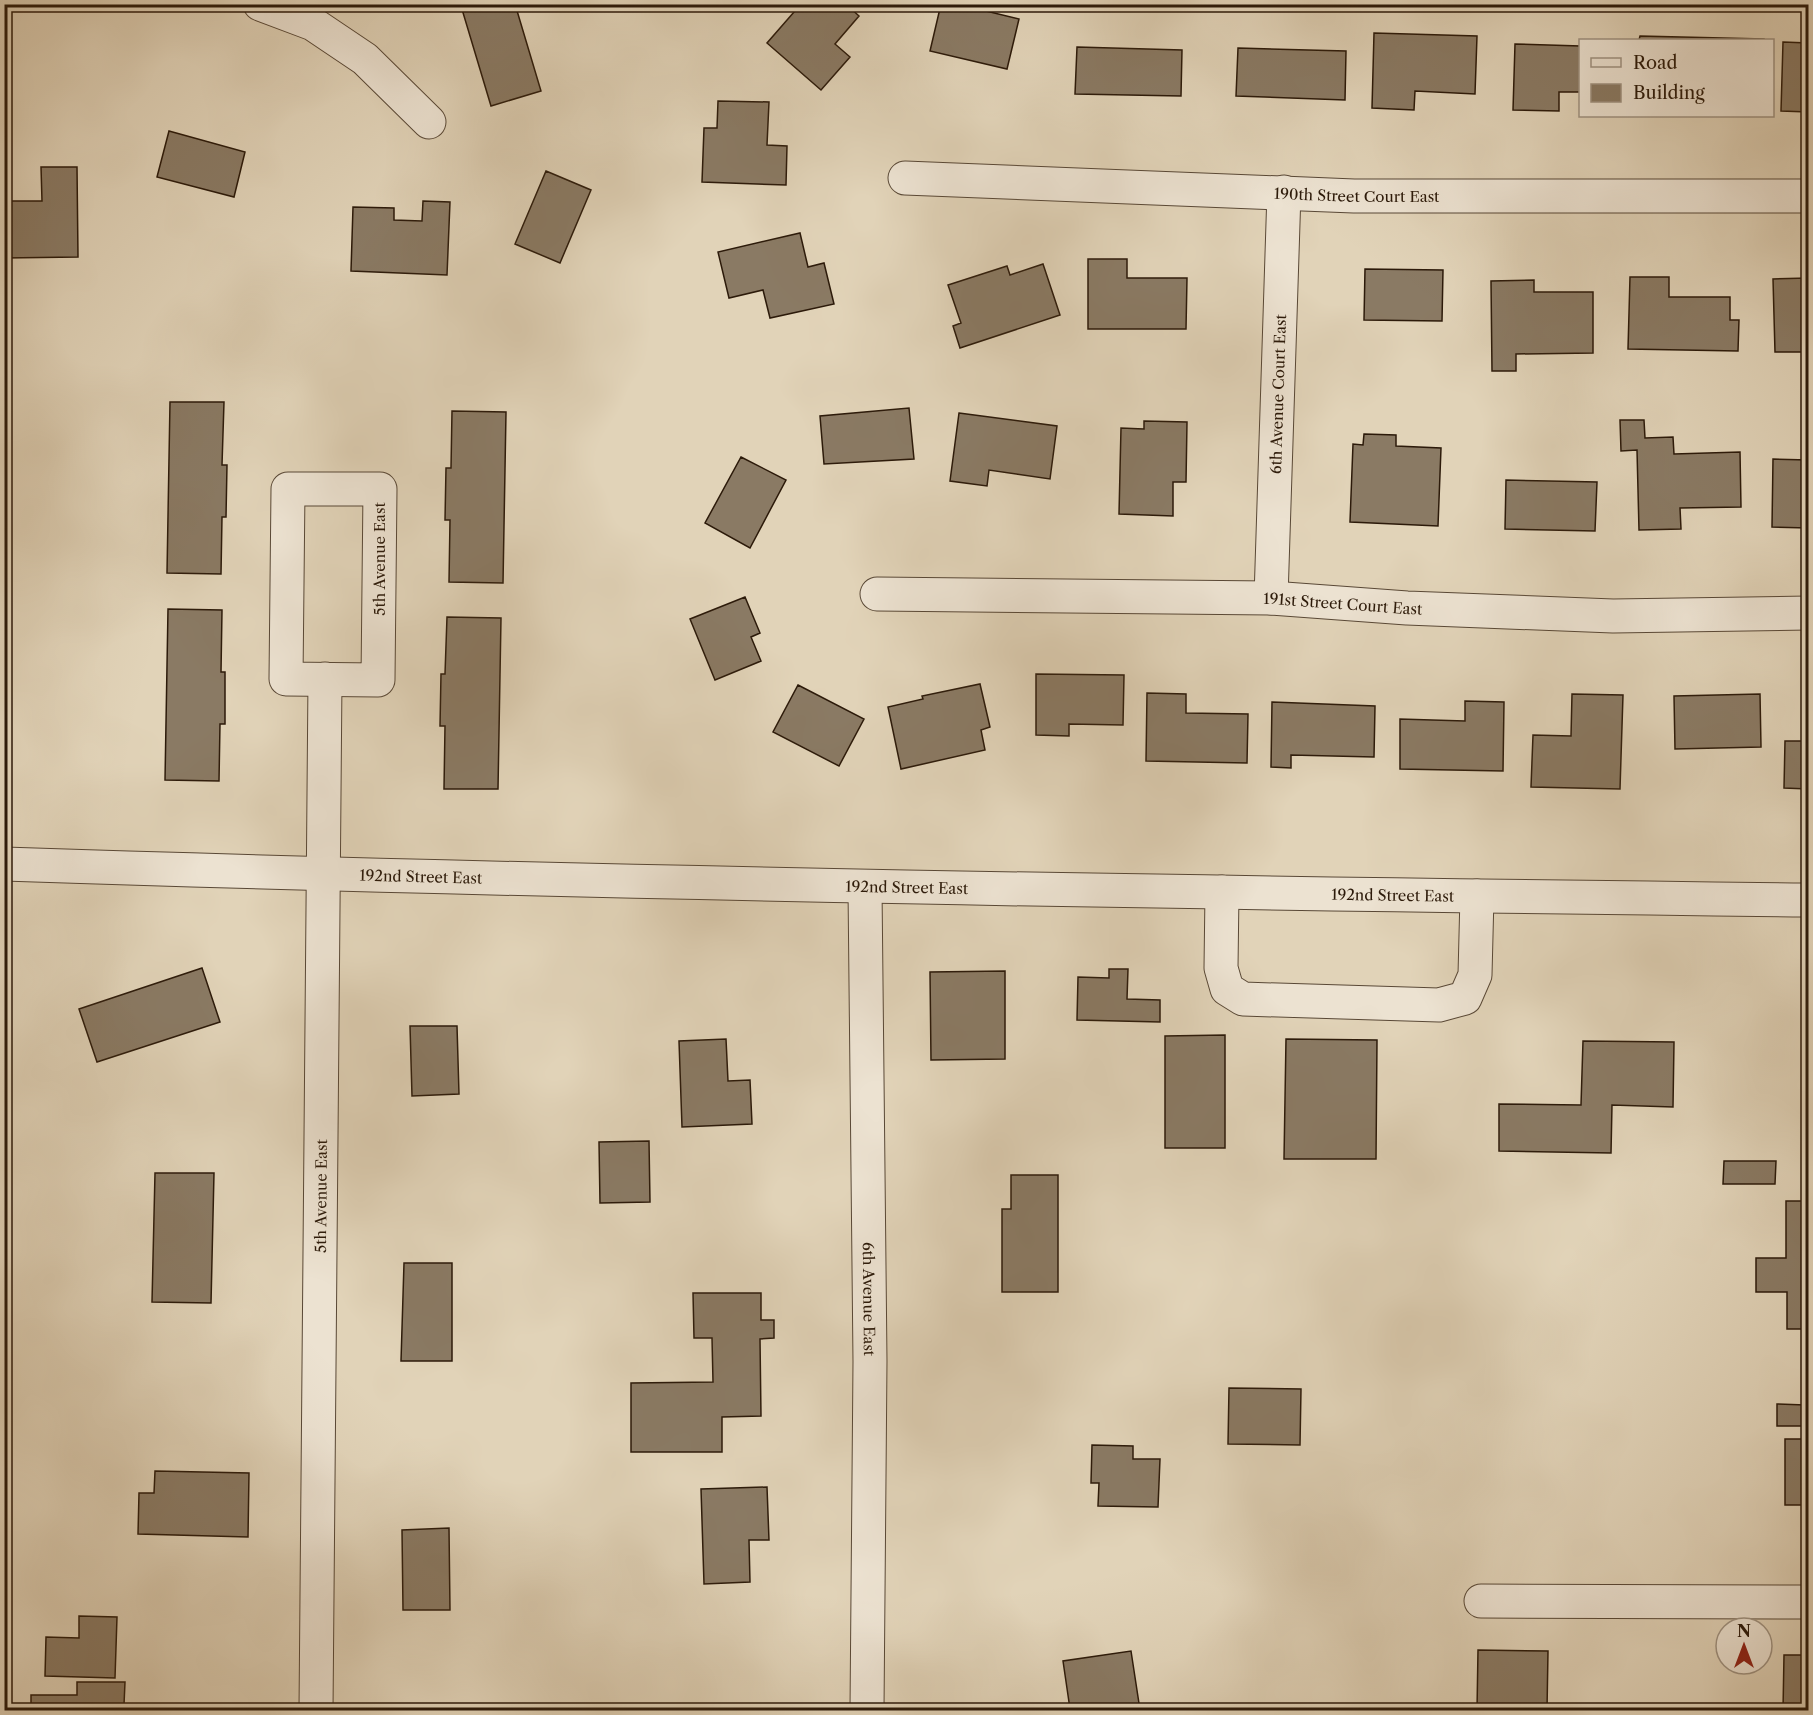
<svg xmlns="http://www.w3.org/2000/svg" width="1813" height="1715" viewBox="0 0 1813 1715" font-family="'Libre Caslon Text',serif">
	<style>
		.building { fill: #8a7a64; stroke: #2c1a0a; stroke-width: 1.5 }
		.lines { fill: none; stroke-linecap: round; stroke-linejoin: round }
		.minor-casing { stroke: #594836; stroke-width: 35 }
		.minor { stroke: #ece2d1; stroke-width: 33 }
		.labels { text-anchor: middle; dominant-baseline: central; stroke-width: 6; stroke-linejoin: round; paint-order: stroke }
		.street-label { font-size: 15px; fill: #2c1a0a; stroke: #ece2d1 }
	</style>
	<rect width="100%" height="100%" fill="#e1d3b8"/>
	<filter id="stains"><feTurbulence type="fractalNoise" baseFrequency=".00333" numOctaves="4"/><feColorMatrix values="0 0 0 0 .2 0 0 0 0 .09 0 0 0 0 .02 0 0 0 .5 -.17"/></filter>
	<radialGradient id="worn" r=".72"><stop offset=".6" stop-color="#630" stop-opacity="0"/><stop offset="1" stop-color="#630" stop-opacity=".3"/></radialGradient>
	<path class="building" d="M466,4H515L541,91L491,106L461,6Z
		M801,4H846L859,16L835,44L850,57L821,90L767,43Z
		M941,4H957L1019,19L1007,69L930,51Z
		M1374,33L1477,36L1475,94L1415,91L1414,110L1372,108Z
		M1640,36L1764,39V40H1639Z
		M1783,42L1808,43V112L1781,111Z
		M1515,44L1580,46V92H1559V111L1513,110Z
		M1077,47L1182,50L1181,96L1075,94Z
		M1238,48L1346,51L1345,100L1236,96Z
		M718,101L769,102L767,145L787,146L786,185L702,182L704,128H717Z
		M169,131L245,152L234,197L157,177Z
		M41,167H77L78,257L4,258V201H42Z
		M546,171L591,190L560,263L515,244Z
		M423,201L450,202L447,275L351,271L353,207L394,208V220L422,221Z
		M800,233L808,267L824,263L834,304L770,318L763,290L729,298L718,252Z
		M1088,259H1127V278H1187L1186,329H1088Z
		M1043,264L1060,315L960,348L953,326L961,323L948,285L1007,266L1010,275Z
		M1365,269L1443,270L1442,321L1364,320Z
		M1630,277H1669V297H1730V320H1739L1738,351L1628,349Z
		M1808,278V352H1775L1773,279Z
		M1534,280V292H1593V353L1516,354V371H1492L1491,281Z
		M170,402H224L222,465H227L226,517H222L221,574L167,573Z
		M909,408L914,459L824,464L820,416Z
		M452,411L506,412L503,583L449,582L450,520H445L446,468H451Z
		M959,413L1057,426L1050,479L989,470L987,486L950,481Z
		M1620,420H1644L1645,438L1673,437L1674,454L1740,452L1741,507L1680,508L1681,529L1639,530L1637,450L1621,451Z
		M1144,421L1187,422L1186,482H1173V516L1119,514L1121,428L1144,429Z
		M1364,434L1396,435V446L1441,448L1438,526L1350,522L1353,444L1363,445Z
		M741,457L786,480L750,548L705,523Z
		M1773,459L1808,460V528L1772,527Z
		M1506,480L1597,482L1595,531L1505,529Z
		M745,597L760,633L751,637L761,661L715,680L690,619Z
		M168,609L222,610L221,672H225V724H220L219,781L165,780Z
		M447,617L501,618L498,789H444L445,726H440L441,674H445Z
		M1036,674L1124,675L1123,725L1069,724V736L1036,735Z
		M980,684L990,727L981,730L985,750L901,769L888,707L923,699L922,696Z
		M798,685L864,719L839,766L773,732Z
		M1147,693L1186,694V713L1248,714L1247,763L1146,761Z
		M1572,694L1623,695L1620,789L1531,787L1533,735L1571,736Z
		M1760,694L1761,747L1675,749L1674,696Z
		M1465,701L1504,702L1503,771L1400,769V719L1465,721Z
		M1272,702L1375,706L1374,757L1291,755V768L1271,767Z
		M1785,741H1808V789L1784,788Z
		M202,968L220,1022L97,1062L79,1009Z
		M1109,969H1128L1127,999L1160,1000V1022L1077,1020L1078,977L1109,978Z
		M1005,971V1059L931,1060L930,972Z
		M410,1026H457L459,1094L412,1096Z
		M1225,1035V1148H1165V1036Z
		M726,1039L728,1081L750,1080L752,1124L682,1127L679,1041Z
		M1286,1039L1377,1040L1376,1159H1284Z
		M1583,1041L1674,1042L1673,1107L1612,1105L1611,1153L1499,1151V1104L1581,1105Z
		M649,1141L650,1202L600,1203L599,1142Z
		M1724,1161H1776L1775,1184H1723Z
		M155,1173H214L211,1303L152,1302Z
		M1011,1175H1058V1292H1002V1209H1011Z
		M1804,1182H1808V1329H1787V1292H1756V1258H1786V1201H1804Z
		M404,1263H452V1361H401Z
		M693,1293H761V1320H774V1338L760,1339L761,1416L722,1417V1452H631V1383L713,1382L712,1338H694Z
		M1805,1380H1808V1505H1785V1439H1805L1806,1426H1777V1404L1805,1405Z
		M1229,1388L1301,1389L1300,1445L1228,1444Z
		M1092,1445L1133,1446V1459H1160L1158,1507L1098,1506L1099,1483H1091Z
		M155,1471L249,1473L248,1537L138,1534L139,1493H154Z
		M767,1487L769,1540H749L750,1582L704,1584L701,1489Z
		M449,1528L450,1610H403L402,1530Z
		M79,1616L117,1617L115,1678L45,1676L46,1637L79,1638Z
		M1478,1650L1548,1651L1547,1710H1477Z
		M1131,1651L1140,1710H1094L1093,1705L1070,1709L1063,1661Z
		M1784,1655H1808V1710H1783Z
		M77,1682H125L124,1705H144V1710H31V1695H77Z"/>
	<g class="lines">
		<g class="minor-casing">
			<g id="minor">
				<path d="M260,4L313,24L365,59L429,122"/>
				<path id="s1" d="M905,178L1354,196H1808"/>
				<path d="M288,489H380L378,680L286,679Z"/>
				<path id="s2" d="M877,594L1271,598L1407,608L1613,616L1808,613"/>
				<path id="s3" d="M1271,598L1284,192"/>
				<path id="s4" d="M4,864C606,884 1207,893 1808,900"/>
				<path id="s5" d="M865,888L870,1361L867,1710"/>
				<path d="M1222,892L1221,968L1227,989L1243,999L1439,1005L1465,998L1475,975L1477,896"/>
				<path d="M1481,1601L1808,1602"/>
				<path id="s6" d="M316,1710L325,679"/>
			</g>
		</g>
		<use href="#minor" class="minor"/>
	</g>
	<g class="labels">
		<g class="street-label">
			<text stroke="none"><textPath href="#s1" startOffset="452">190th Street Court East</textPath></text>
			<text stroke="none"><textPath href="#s3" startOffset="204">6th Avenue Court East</textPath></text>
			<text transform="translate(379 559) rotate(-90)">5th Avenue East</text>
			<text stroke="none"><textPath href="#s2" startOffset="466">191st Street Court East</textPath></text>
			<text stroke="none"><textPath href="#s4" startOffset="417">192nd Street East</textPath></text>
			<text stroke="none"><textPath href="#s4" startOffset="903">192nd Street East</textPath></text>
			<text stroke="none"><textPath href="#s4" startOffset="1389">192nd Street East</textPath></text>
			<text stroke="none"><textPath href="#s6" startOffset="514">5th Avenue East</textPath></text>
			<text stroke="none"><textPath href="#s5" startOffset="411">6th Avenue East</textPath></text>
		</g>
	</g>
	<rect width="1813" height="1715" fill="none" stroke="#e1d3b8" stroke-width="24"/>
	<rect x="6" y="6" width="1801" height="1703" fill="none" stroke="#2c1a0a" stroke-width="3"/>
	<rect x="12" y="12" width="1789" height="1691" fill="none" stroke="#2c1a0a" stroke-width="1.5"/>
	<rect x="1579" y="39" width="195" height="78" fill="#ece2d1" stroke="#9f9281" stroke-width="1.5"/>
	<rect x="1591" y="58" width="30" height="9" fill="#ece2d1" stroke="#9f9281" stroke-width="1.5"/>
	<text x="1633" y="69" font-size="18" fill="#2c1a0a">Road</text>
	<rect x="1591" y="84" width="30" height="18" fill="#8a7a64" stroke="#9f9281" stroke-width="1.5"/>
	<text x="1633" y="99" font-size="18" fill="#2c1a0a">Building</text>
	<g transform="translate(1744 1646)"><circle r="28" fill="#ece2d1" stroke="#9f9281" stroke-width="1.5"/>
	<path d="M0-4.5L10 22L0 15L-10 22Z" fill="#8f2418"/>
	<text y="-9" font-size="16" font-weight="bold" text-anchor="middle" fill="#2c1a0a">N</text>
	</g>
	<rect width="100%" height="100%" filter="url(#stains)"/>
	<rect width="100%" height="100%" fill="url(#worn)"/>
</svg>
